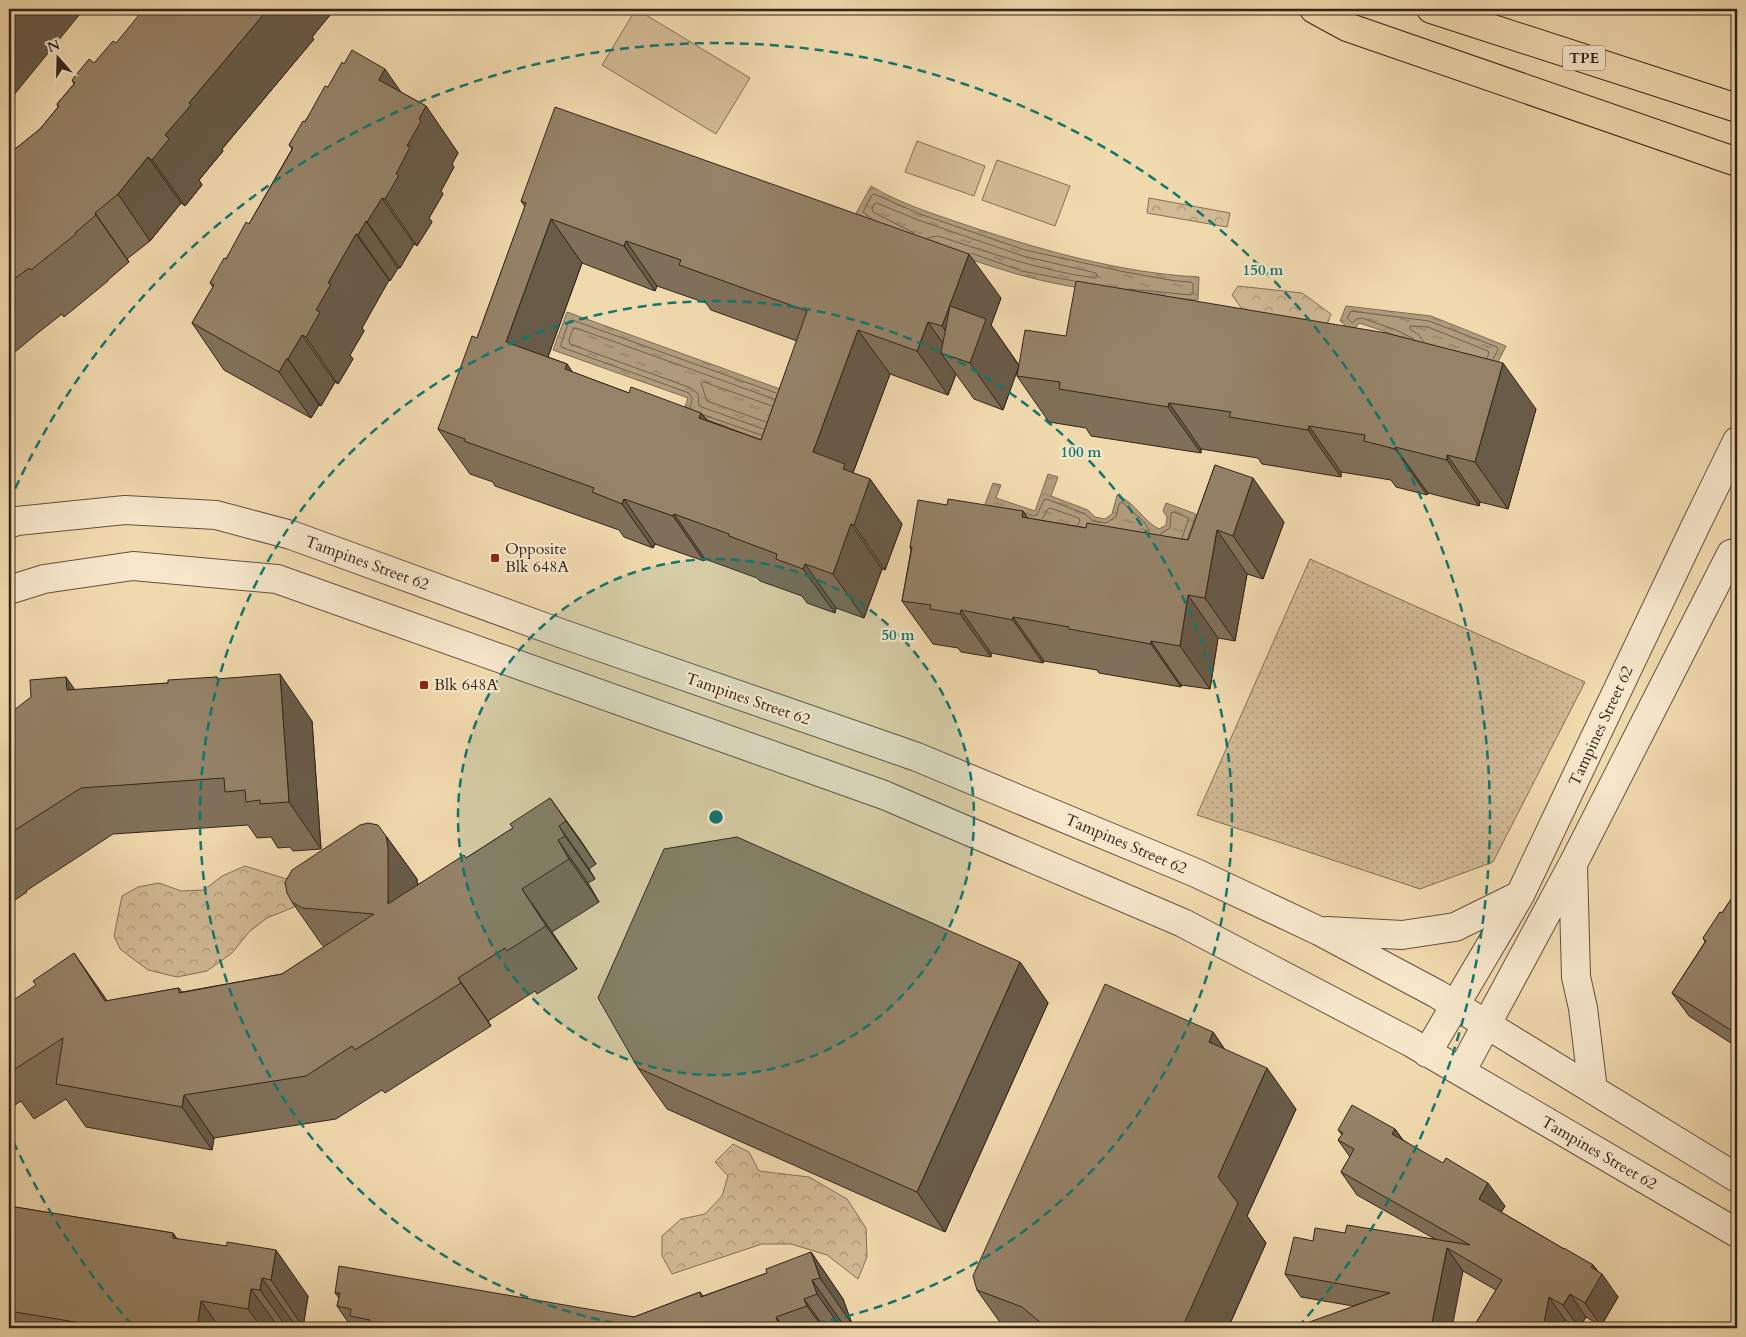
<svg xmlns="http://www.w3.org/2000/svg" width="1746" height="1337" viewBox="0 0 1746 1337" font-family="Cardo,serif">
	<style>
		.grass { fill: url(#grass-dots); stroke: #826f58 }
		.forest { fill: url(#forest-crowns); stroke: #826f58 }
		.garden { fill: #d1ba95; stroke: #826f58 }
		.water { fill: url(#water-ripples); stroke: #7e6b55 }
		.lines { fill: none; stroke-linecap: round; stroke-linejoin: round }
		.shore { stroke: #71604b; stroke-width: 1 }
		.street-casing { stroke: #62513f; stroke-width: 30 }
		.highway-casing { stroke: #32241a; stroke-width: 30 }
		.street { stroke: #f6e6ca; stroke-width: 28 }
		.highway { stroke: #f1d9ae; stroke-width: 28 }
		.wall { fill: #807059; stroke: #32241a; fill-rule: evenodd }
		.shaded-wall { fill: #685b48; stroke: #32241a }
		.building { fill: #958267; stroke: #32241a; fill-rule: evenodd }
		.ring { fill: none; stroke: #0f766e; stroke-width: 2.5; stroke-dasharray: 9 6 }
		.poi-dot { fill: #8f2418; stroke: #f6e6ca; stroke-width: 2 }
		.labels { text-anchor: middle; dominant-baseline: central; stroke-width: 4.5; stroke-linejoin: round; paint-order: stroke }
		.shield { fill: #f6e6ca; stroke: #6d5e4f; stroke-width: 1 }
		.shield-label { font-size: 15px; font-weight: bold; fill: #32241a }
		.poi-label { font-size: 16px; fill: #32241a; stroke: #f6e6ca; text-anchor: start }
		.street-label { font-size: 16px; fill: #32241a; stroke: #f6e6ca }
		.centre { fill: #0f766e; stroke: #f6e6ca; stroke-width: 2.5 }
		.ring-label { font-size: 15px; text-anchor: middle; font-weight: bold; fill: #0f766e; stroke: #f6e6ca; stroke-width: 4.5; stroke-linejoin: round; paint-order: stroke }
	</style>
	<defs>
		<pattern id="grass-dots" width="8" height="8" patternUnits="userSpaceOnUse" patternTransform="scale(1.25)"><rect width="8" height="8" fill="#d1ba95"/><path d="M2 2h.1M6 6h.1" fill="none" stroke="#aa9779" stroke-width="1.8" stroke-linecap="round"/></pattern>
		<pattern id="forest-crowns" width="20" height="18" patternUnits="userSpaceOnUse" patternTransform="scale(1.25)"><rect width="20" height="18" fill="#d1ba95"/><path d="M2 6a3 3 0 1 1 6 0M12 15a3 3 0 1 1 6 0" fill="none" stroke="#aa9779"/></pattern>
		<pattern id="water-ripples" width="26" height="14" patternUnits="userSpaceOnUse" patternTransform="scale(1.25)"><rect width="26" height="14" fill="#b09b7c"/><path d="M2 4q2-2 4 0t4 0M15 11q2-2 4 0t4 0" fill="none" stroke="#907e65"/></pattern>
	</defs>
	<rect width="100%" height="100%" fill="#f1d9ae"/>
	<filter id="stains"><feTurbulence type="fractalNoise" baseFrequency=".004" numOctaves="4"/><feColorMatrix values="0 0 0 0 .2 0 0 0 0 .09 0 0 0 0 .02 0 0 0 .5 -.17"/></filter>
	<radialGradient id="worn" r=".72"><stop offset=".6" stop-color="#630" stop-opacity="0"/><stop offset="1" stop-color="#630" stop-opacity=".3"/></radialGradient>
	<path class="grass" d="M1310,559L1585,682L1493,862L1420,889L1197,815Z"/>
	<path class="forest" d="M1149,198L1230,213L1227,227L1147,213Z
		M1238,286L1302,293L1331,314L1322,338L1257,330L1232,295Z
		M245,866L296,882L294,907L267,918L249,932L232,953L207,971L177,977L148,970L120,949L114,936L122,896L138,887L159,883L181,891L204,890L222,876Z
		M733,1144L749,1152L759,1171L809,1177L847,1199L866,1228L867,1257L858,1279L827,1255L791,1244H762L672,1274L662,1256V1236L681,1219L705,1214L722,1196L728,1176L715,1162Z"/>
	<path class="garden" d="M636,9L750,78L716,134L602,65Z
		M917,141L985,166L974,196L905,172Z
		M997,160L1070,186L1055,226L982,200Z"/>
	<path class="water" d="M871,186C901,204 934,214 966,225C1041,250 1120,273 1199,277L1198,300C1139,296 1077,291 1020,275C964,259 909,237 855,215Z
		M1346,306L1431,316L1506,346L1492,374C1448,357 1404,337 1359,323L1353,332L1340,321Z
		M567,312L805,398L786,449L683,412L688,398L553,350Z
		M1048,474L1058,477L1051,496L1088,510L1095,517L1105,519L1112,514L1117,495C1135,502 1143,521 1159,529L1166,525L1167,517L1163,511L1166,503L1196,514L1183,551L1135,548L982,512L993,483L1001,485L996,498L1035,511Z"/>
	<g class="lines">
		<path class="shore" d="M871,218L863,212L872,195L874,194L920,214L1025,250L1125,272L1176,281L1191,282L1193,284V293L1191,295L1129,289
			M914,233L873,212L872,209L874,204L877,203L918,220L1023,256L1096,273L1097,276L1095,278C1038,270 991,253 938,236L927,238
			M971,253L1022,271L1074,281
			M1414,339L1396,330L1362,318L1357,319L1352,323L1347,318L1351,311L1429,321L1497,347L1498,350L1493,359
			M1423,341L1419,335L1410,329V326L1428,327L1488,351L1489,353L1487,358
			M690,407L692,399L689,393L561,347V344L569,321L572,320L776,393
			M704,415L761,435
			M766,422L707,401L701,383L704,382L772,406
			M763,429L699,406L698,394L691,388L570,344L569,340L573,329L576,328L774,399
			M1026,513L1033,516L1037,515L1044,500L1047,499L1085,514L1093,521L1106,523L1116,517L1119,504L1122,502L1144,522L1149,530V532
			M1042,519L1048,509L1050,508L1079,518L1080,521L1077,526
			M1160,534L1170,528L1171,513L1174,512L1189,518L1182,538"/>
		<g class="street-casing">
			<path id="street" d="M9,524L17,521L125,510L216,515L291,535L563,634L917,757L1196,873L1319,931L1437,994L1737,1178
				M9,590L44,579L133,566L277,579L884,795L1183,923L1410,1042L1737,1233
				M1573,865L1576,977L1583,1008L1593,1090
				M1327,931L1402,935L1455,927L1520,895
				M1427,1053L1520,895L1695,527L1737,441
				M1461,1072L1573,864L1731,554L1737,552"/>
		</g>
		<g class="highway-casing">
			<path id="highway" d="M1314,9L1347,27L1737,162
				M1431,9L1737,108"/>
		</g>
		<use href="#street" class="street"/>
		<use href="#highway" class="highway"/>
	</g>
	<path class="wall" d="M328,12L330,15L312,37L314,39L222,149L223,151L199,180L202,185L185,206L181,203L150,241L127,259L129,262L108,280V281L64,317L62,314L39,332L9,357V153V154L40,129L58,107L57,104L74,84L72,80L94,63L116,43Z
		M328,87L401,92L426,106L458,153L452,164L454,167L441,191L443,194L429,218L432,222L417,246L414,244L400,268H398L390,281L389,280L362,328L364,331L350,355L353,359L338,384L335,382L321,406L319,405L311,418L224,370L192,323L213,287L210,283L249,224L292,149L289,145Z
		M521,201L1001,298L991,325L1019,365L1536,409L1508,509L1480,502L1479,506L1428,493L1427,495L1396,487L1391,480L1341,472V477L1262,464L1258,458L1201,449V453L1091,436L1086,428L1049,422L1017,376L1018,368L1003,410L974,399L956,374L948,395L890,374L853,473L870,479L902,524L885,570L882,569L864,618L836,608L835,613L807,603L802,596L760,581L757,578L705,559L704,561L655,544L653,548L624,537L619,530L495,486L493,482L470,474L438,429L477,338L525,207ZM582,263L655,291L657,286L706,303L711,310L797,341L761,440L707,420L701,413L629,393L572,372L567,364L548,357Z
		M1215,465L1284,522L1263,579L1247,574L1235,641L1218,638L1210,689L1181,685V687L1099,673L1097,670L1044,661L1043,663L991,653V657L961,652L958,648L933,644L902,601L911,550L910,547L947,505L1023,511L1027,518L1086,528L1188,540Z
		M217,677L218,679L312,721L321,849L293,851L290,847L278,848L271,837L257,838L248,825L113,834L26,891L27,892L9,904V714L75,690L168,683Z
		M550,798L581,841L596,864L589,869L595,879L588,883L599,902L552,932L577,969L537,994L535,991L488,1021L491,1026L385,1093L382,1090L336,1119L214,1138L212,1150L86,1127L66,1099L34,1119L21,1101L9,1109V1003L107,1001L179,988L182,992L282,974L324,947L322,945L292,902L386,836L417,879V885L466,858L513,828Z
		M1737,890V1047L1689,1016L1672,993L1705,942L1703,938L1722,913Z
		M1020,962L1048,1003L945,1232L667,1109L638,1068Z
		M1213,1032L1225,1050L1296,1109L1247,1216L1266,1243L1228,1328H1004L977,1290Z
		M1395,1129L1403,1140L1505,1206L1501,1212L1564,1249L1593,1265L1618,1297L1601,1326L1586,1317L1579,1328L1565,1320L1563,1328H1473L1496,1290L1463,1271L1353,1306L1301,1297L1285,1274L1313,1241L1345,1233L1435,1239L1357,1195L1341,1172L1350,1157L1338,1140L1342,1135L1338,1130Z
		M9,1206L173,1233L177,1239L308,1296L303,1327L295,1325L294,1328H9Z
		M811,1252L843,1299L852,1324L845,1327V1328H352L337,1306L339,1298L335,1293L634,1317L700,1292L703,1296L767,1273Z"/>
	<path class="shaded-wall" d="M13,9H84L9,101V14Z
		M268,9H331L328,12L330,15L312,37L314,39L222,149L223,151L199,180L202,185L185,206L152,160L165,135L189,103Z
		M385,69L417,115L379,80Z
		M426,106L458,153L452,164L454,167L441,191L443,194L429,218L432,222L417,246L385,199L419,119Z
		M148,157L181,203L150,241L118,194Z
		M382,198L414,244L400,268L367,222Z
		M95,213L127,259L129,262L96,215Z
		M551,219L582,263L537,387L506,342Z
		M366,221L398,268L390,281L358,235Z
		M356,234L389,280L362,328L364,331L350,355L353,359L338,384L306,337L316,310L328,283Z
		M626,241L657,286L655,291L624,246Z
		M969,254L1001,298L991,325L1019,366L1003,410L970,363L968,362L942,326Z
		M928,322L952,356L941,353L956,374L948,395L917,351Z
		M858,330L890,374L852,475L870,479L902,524L885,570L854,525L813,452Z
		M302,335L335,382L321,406L288,359Z
		M287,358L319,405L311,418L279,372Z
		M1503,363L1536,409L1508,509L1475,462Z
		M567,364L598,409L565,369Z
		M1169,403L1201,449V453L1168,407Z
		M701,413L733,457L699,418Z
		M1309,426L1341,472V477L1308,430Z
		M1395,447L1428,493L1427,495L1395,449Z
		M1447,455L1480,502L1479,506L1447,460Z
		M1253,478L1284,522L1263,579L1233,536Z
		M624,499L655,544L653,548L622,504Z
		M1023,511L1053,555L1022,517Z
		M674,514L705,559L704,561L673,516Z
		M851,524L882,569L864,618L833,574Z
		M1217,530L1247,574L1235,641L1205,598Z
		M805,564L836,608L835,613L803,569Z
		M1188,595L1218,638L1210,689L1180,646Z
		M961,610L991,653V657L960,614Z
		M1013,617L1044,661L1043,663L1013,620Z
		M1151,641L1181,685V687L1151,644Z
		M280,674L312,721L321,849L289,802Z
		M66,677L99,724L67,690Z
		M550,798L581,841L596,864L566,821Z
		M559,826L589,869L595,879L565,836Z
		M386,836L417,879L418,890L388,904Z
		M558,840L588,883L599,902L569,859Z
		M522,889L552,932L577,969L546,926Z
		M74,953L104,996L135,1044L105,1001Z
		M1020,962L1048,1003L945,1232L917,1192Z
		M458,978L488,1021L491,1026L461,983Z
		M1213,1032L1241,1073L1209,1042Z
		M1267,1068L1296,1109L1247,1216L1266,1243L1228,1328H1182L1218,1177Z
		M184,1095L214,1138L212,1150L182,1107Z
		M1395,1129L1411,1152L1392,1134Z
		M1488,1183L1505,1206L1495,1222L1479,1199Z
		M173,1233L206,1280L173,1238Z
		M1447,1248L1463,1271L1452,1328H1431Z
		M276,1250L308,1296L303,1327L271,1280Z
		M811,1252L843,1299L852,1324L820,1278Z
		M1593,1265L1601,1276L1602,1274L1618,1297L1601,1326L1585,1303L1591,1267Z
		M262,1278L295,1325L294,1328H287L260,1290Z
		M812,1280L845,1327V1328H841L817,1294Z
		M251,1289L279,1328H262L248,1309Z
		M1570,1294L1586,1317L1579,1328L1563,1305Z
		M1549,1297L1565,1320L1563,1328H1543Z
		M804,1299L825,1328H823L807,1306Z
		M201,1301L220,1328H197Z
		M776,1317L784,1328H780Z
		M93,1322L98,1328H95L93,1325Z"/>
	<path class="building" d="M9,9H13L9,14Z
		M144,9H268L189,103L191,105L165,135L169,139L152,160L148,157L118,194L95,213L96,215L75,233L76,234L31,270L29,268L9,283V153V154L40,129L59,106L57,104L75,83L72,80L89,59L94,63L113,41L116,43Z
		M352,50L385,69L379,80L426,106L419,119L421,121L407,146L410,147L396,174L399,175L385,199L382,198L367,222L366,221L358,235L356,234L328,283L331,284L316,310L320,312L306,337L302,335L288,359L287,358L279,372L192,323L214,285L210,283L224,258L226,259L246,222L249,224L293,148L289,145L303,121L305,122L325,86L328,87L342,62L344,64Z
		M555,107L969,254L942,326L928,322L917,351L858,330L813,452L845,464L843,469L870,479L854,525L851,524L833,574L805,564L803,569L776,559L777,554L729,536V534L674,514L673,516L624,499L622,504L592,492L594,488L464,441L465,439L438,429L472,336L477,338L526,203L521,201ZM551,219L624,246L626,241L681,260L679,265L807,311L761,440L699,418L701,413L631,387L629,393L565,369L567,364L506,342Z
		M1076,281L1386,333L1503,363L1475,462L1447,455V460L1395,447V449L1364,441L1365,435L1309,426L1308,430L1229,417L1231,412L1169,403L1168,407L1059,389L1060,382L1017,376L1025,330L1066,336Z
		M950,306L986,319L970,363L941,353Z
		M1215,465L1253,478L1233,536L1217,530L1205,598L1188,595L1180,646L1151,641V644L1069,629V627L1013,617V620L961,610L960,614L930,609L931,605L902,601L912,547H910L918,500L947,505L948,499L1023,511L1022,517L1086,528L1087,523L1188,540Z
		M280,674L289,802L260,804V800L246,802L245,790L225,792L224,778L81,788L9,834V714L31,697L30,680L66,677L67,690L168,683V680L217,677V679Z
		M550,798L566,821L559,826L565,836L558,840L569,859L522,889L546,926L507,951L505,948L458,978L461,983L355,1050L352,1046L306,1076L184,1095L182,1107L56,1084L63,1038L9,1073V1003L36,985L33,981L74,953L105,1001L179,988V993L282,974L374,914L302,908L292,902L287,893L285,882L292,870L360,825L368,823L378,825L386,836L388,847V904L464,855L466,858L513,828L510,824Z
		M737,837L1020,962L917,1192L638,1068L598,998L664,849Z
		M1737,890V1034L1672,993L1706,941L1703,938L1720,912L1722,913Z
		M1105,984L1213,1032L1209,1042L1267,1068L1218,1177L1238,1203L1182,1328H1047L1022,1307L977,1290L973,1276Z
		M1352,1105L1395,1129L1392,1134L1443,1163L1446,1158L1488,1183L1479,1199L1564,1249V1248L1593,1265L1591,1267L1602,1274L1585,1303L1570,1294L1563,1305L1549,1297L1543,1328H1473L1502,1280L1447,1248L1431,1328H1293L1390,1293L1285,1274L1294,1237L1313,1241L1315,1228L1345,1233L1347,1225L1470,1245L1341,1172L1354,1149L1338,1140L1343,1133L1338,1130Z
		M9,1206L173,1233V1238L227,1246V1242L276,1250L271,1280L262,1278L260,1290L251,1289L248,1309L201,1301L197,1328H132L93,1322V1325L9,1311Z
		M811,1252L820,1278L812,1280L817,1294L804,1299L807,1306L776,1317L780,1328H369L370,1320L350,1316L351,1309L337,1306L340,1293H335L339,1266L634,1317L700,1292L701,1297L767,1273L766,1269Z"/>
	<circle cx="716" cy="817" r="258" fill="#0f766e" fill-opacity=".12"/>
	<g class="ring">
		<circle cx="716" cy="817" r="258"/>
		<path d="M644 1328A516 516 0 1 1 788 1328"/>
		<path d="M132 1325A774 774 0 0 1 9 1132M9 502A774 774 0 1 1 1300 1325"/>
	</g>
	<g class="poi-dot">
		<rect x="490" y="553" width="10" height="10" rx="2.5"/>
		<rect x="419" y="680" width="10" height="10" rx="2.5"/>
	</g>
	<g class="labels">
		<rect class="shield" x="1563" y="45.5" width="42" height="25" rx="4"/>
		<g class="shield-label">
			<text x="1584" y="58">TPE</text>
		</g>
		<g class="poi-label">
			<text x="505" y="549">Opposite<tspan x="505" dy="18">Blk 648A</tspan></text>
			<text x="434" y="685">Blk 648A</text>
		</g>
		<g class="street-label">
			<text transform="translate(367 563) rotate(20)">Tampines Street 62</text>
			<text transform="translate(748 699) rotate(19)">Tampines Street 62</text>
			<text transform="translate(1601 726) rotate(-65)">Tampines Street 62</text>
			<text transform="translate(1126 844) rotate(23)">Tampines Street 62</text>
			<text transform="translate(1599 1153) rotate(30)">Tampines Street 62</text>
		</g>
	</g>
	<circle cx="716" cy="817" r="8" class="centre"/>
	<g class="ring-label">
		<text x="1263" y="275">150 m</text>
		<text x="1081" y="457">100 m</text>
		<text x="898" y="640">50 m</text>
	</g>
	<rect width="1746" height="1337" fill="none" stroke="#f1d9ae" stroke-width="30"/>
	<rect x="10" y="10" width="1726" height="1317" fill="none" stroke="#32241a" stroke-width="2.5"/>
	<rect x="15" y="15" width="1716" height="1307" fill="none" stroke="#32241a"/>
	<g transform="translate(58 58) rotate(340)" stroke="#f6e6ca" stroke-width="4" paint-order="stroke">
	<path d="M0-4L9 19L0 12L-9 19Z" fill="#32241a"/>
	<text y="-8" font-size="14" font-weight="bold" text-anchor="middle" fill="#32241a">N</text>
	</g>
	<rect width="100%" height="100%" filter="url(#stains)"/>
	<rect width="100%" height="100%" fill="url(#worn)"/>
</svg>
